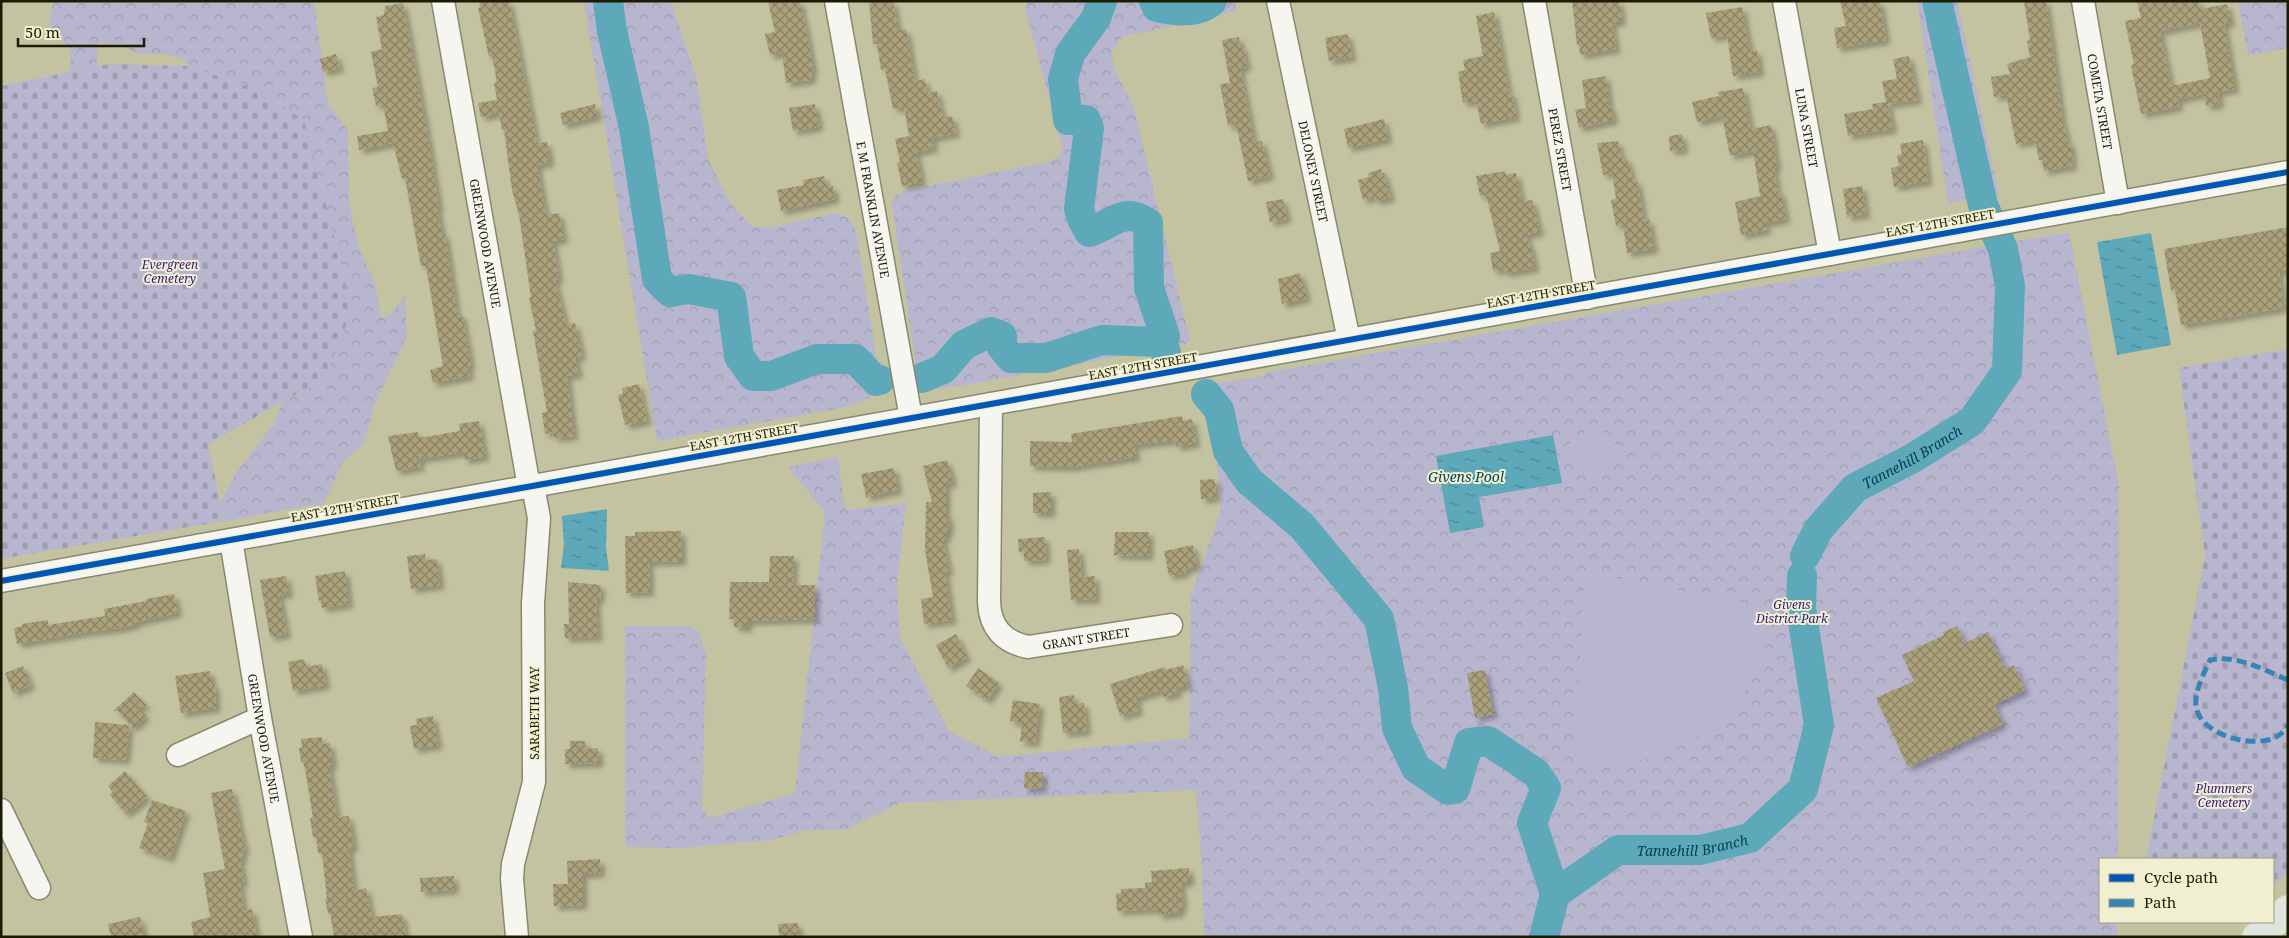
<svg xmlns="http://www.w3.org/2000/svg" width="2289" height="938" viewBox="0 0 2289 938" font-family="'Noto Serif',serif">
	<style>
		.forest { fill: url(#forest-crowns) }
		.cemetery { fill: url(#cemetery-stones) }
		.pitch { fill: #b8b6ce }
		.water { fill: url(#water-ripples) }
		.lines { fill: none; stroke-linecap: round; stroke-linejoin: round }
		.river { stroke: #5da8b9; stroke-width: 30 }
		.building { fill: url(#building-cross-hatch); fill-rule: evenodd; filter: url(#shadow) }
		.minor-casing { stroke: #89886d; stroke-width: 25 }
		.major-casing { stroke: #e4e4d5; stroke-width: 30 }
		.minor { stroke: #f6f6f1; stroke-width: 22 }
		.major { stroke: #dde5dd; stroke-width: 28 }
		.quiet { stroke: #3685b8; stroke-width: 5; stroke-dasharray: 10 5; stroke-linecap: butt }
		.cycleway-casing { stroke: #f0efd1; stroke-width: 9 }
		.cycleway { stroke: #0057b8; stroke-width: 6 }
		.labels { text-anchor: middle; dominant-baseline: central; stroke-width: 4; stroke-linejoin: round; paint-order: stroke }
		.street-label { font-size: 12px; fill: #1c1a03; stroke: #f0efd1 }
		.park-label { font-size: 12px; font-style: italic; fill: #341383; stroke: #f0efd1 }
		.water-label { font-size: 14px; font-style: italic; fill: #014155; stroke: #f0efd1 }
	</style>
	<defs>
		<pattern id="forest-crowns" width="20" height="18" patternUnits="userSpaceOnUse" patternTransform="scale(1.25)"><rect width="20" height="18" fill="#b8b6ce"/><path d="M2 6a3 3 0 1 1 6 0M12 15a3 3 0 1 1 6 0" fill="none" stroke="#9e9caf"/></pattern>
		<pattern id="cemetery-stones" width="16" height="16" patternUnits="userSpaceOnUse" patternTransform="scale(1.25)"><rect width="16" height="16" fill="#b8b6ce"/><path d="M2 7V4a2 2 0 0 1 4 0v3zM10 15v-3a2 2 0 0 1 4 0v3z" fill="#9e9caf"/></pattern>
		<pattern id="water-ripples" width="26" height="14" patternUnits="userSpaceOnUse" patternTransform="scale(1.25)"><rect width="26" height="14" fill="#5da8b9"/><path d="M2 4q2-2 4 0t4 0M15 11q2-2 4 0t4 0" fill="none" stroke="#4c8894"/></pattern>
		<pattern id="building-cross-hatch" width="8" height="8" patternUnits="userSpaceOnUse" patternTransform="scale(1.25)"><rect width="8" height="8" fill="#aaa17a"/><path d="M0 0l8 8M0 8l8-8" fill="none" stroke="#8a8262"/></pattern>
		<filter id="shadow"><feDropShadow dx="4.5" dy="4.5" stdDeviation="2.5" flood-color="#0004"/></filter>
	</defs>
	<rect width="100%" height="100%" fill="#c4c3a1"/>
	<path class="forest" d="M53,1H314L328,104L348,131L349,201L358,246L375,282L381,318L391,314L405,296L407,336L374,406L364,444L343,462L324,503L224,521L220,502L236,473L274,423L283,402L325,378L250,87L189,66L182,58L164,54H138L123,45L97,43V67L70,72L71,50L60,38L49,31Z
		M584,1H671L697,81L708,159L731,204L752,227H774L834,213L849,218L856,231L880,378L870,397L847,407L657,441Z
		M1026,1H1237L1234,12L1122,37L1112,50L1114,69L1133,105L1190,340L1186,344L965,385L926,390L918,379L892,205L894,197L903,191L1048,162L1059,157L1062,145L1026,12Z
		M1917,1H1957L1999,194L1948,203Z
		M2238,1H2288V48L2248,55Z
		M2069,232L2119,486L2118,859H2100V922H2117V937H1204L1202,872L1196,790L900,803L845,830H806L772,840L678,848L625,847V626H690L699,632L706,654L702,809L710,818L795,793L825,512L788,467L838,457L845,510L906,503L897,586L900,638L949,731L999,757L1189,738L1191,595L1221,510L1210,384L1264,376L1263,373Z"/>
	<path class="cemetery" d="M109,64L189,66L250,87L304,120L345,279L349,317L325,378L208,444L224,521L1,559V86Z
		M2288,349V873L2273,886V859H2146L2205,556L2179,368Z"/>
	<path class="pitch" d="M1596,429C1633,442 1617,481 1584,470L1582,476C1568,462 1563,453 1574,435L1578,438L1586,431Z
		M1597,574L1773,609C1769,634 1764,657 1752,679C1719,741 1643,773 1575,763L1584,583Z"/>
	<path class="water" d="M2151,233L2171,345L2117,355L2097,242Z
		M1553,435L1562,483L1479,497L1484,527L1450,533L1436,456Z
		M607,509L606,547L609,571L561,568L564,545L562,516Z"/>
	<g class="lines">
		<g class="river">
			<path d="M608,1L612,31L634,128L657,279L670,292L689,289L731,297L739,356L753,376H771L817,359H855L876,381L880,380"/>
			<path d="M1102,1L1096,18L1070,54L1063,79L1068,120H1086L1089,128L1079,209L1082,219L1089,232C1114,224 1123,206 1148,223L1149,288L1165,336L1159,342"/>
			<path d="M1154,1L1157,7C1175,11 1198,14 1212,1"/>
			<path d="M922,378L943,369L964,345L991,332L1002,336V347L1011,358H1046L1102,340L1159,342L1166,352"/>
			<path d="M1206,394L1219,410L1228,451L1249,481L1302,526L1379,619L1393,688L1397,728L1416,768L1448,790L1455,789L1469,743L1488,741L1536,773L1546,788L1532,823L1555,894"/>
			<path id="s1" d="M1805,556L1818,530L1855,488L1913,458L1972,421L2007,371L2010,286L2003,249L1983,205L1937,1"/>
			<path id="s2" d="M1544,937L1555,894L1618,850H1700L1750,838L1803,789L1819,725L1801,608L1802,576"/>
		</g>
	</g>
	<path class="building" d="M479,1H509L537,143L547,142L550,163L537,165L546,215L559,213L564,239L553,241L559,279L555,280L566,325L575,323L582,356L575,357L579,374L567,376L574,436L554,438L553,432L545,434L542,413L547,412L533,331H536L529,297H531L519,215L512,190L504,130H502L499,113L481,117L478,103L497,100L494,83L497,82L492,56L489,57L478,8L480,7Z
		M768,1H800L813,66L811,80L786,83L782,53L770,55L765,34L775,32Z
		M869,1H893L898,30L906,29L915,81L925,79L927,93L937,91L943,118L952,116L956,133L932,138L934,148L916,152L922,182L902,186L897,163L900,162L895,139L909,136L904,107L893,109L885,69L881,70L877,44H873Z
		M1572,1H1619L1622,21L1612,23L1616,49L1580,55L1579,45H1577Z
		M1840,1H1880L1886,40L1837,48L1834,28L1846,26Z
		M2024,1H2046L2062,118L2068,143H2071L2073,166L2044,171L2042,160H2039L2035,140L2016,144L2006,95L1994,97L1991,77L2010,74L2007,64L2030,57L2027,41L2030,40Z
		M2137,1H2199L2200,9L2227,4L2231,22L2224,24L2235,89L2218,92L2220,104L2206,106L2204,94L2178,99L2179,107L2141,114L2131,65L2134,64L2125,21L2141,18ZM2200,23L2210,78L2171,86L2160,31Z
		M403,3L430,149L439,208H437L442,234H445L457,314H462L471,365L468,366L470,376L433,383L430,370L443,366L426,266H421L405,178L402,179L393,143L359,150L357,136L388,131L383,105L376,106L372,88L378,87L371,52L382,49L376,17L384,15L385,6Z
		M1742,7L1750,51L1757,50L1760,72L1733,76L1727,35L1711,38L1706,13Z
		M1494,12L1509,94L1512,93L1516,117L1481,124L1476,101L1463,103L1458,72L1465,70L1463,60L1483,56L1476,16Z
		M1348,34L1352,57L1329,61L1325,38Z
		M1239,37L1240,46H1243L1247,67L1240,68L1254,142L1262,141L1270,176L1248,181L1236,124L1228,126L1220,84L1230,83L1222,40Z
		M336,54L340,68L323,72L320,59Z
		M1909,56L1918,100L1888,104L1893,129L1848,136L1844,114L1873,109L1872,104L1886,102L1882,81L1897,79L1893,59Z
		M1606,76L1609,106H1611L1614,120L1579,128L1575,110L1586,108L1582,80Z
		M1743,88L1751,129L1771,125L1777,166L1774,167L1778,193L1781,192L1786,219L1765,223L1767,230L1741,235L1735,202L1760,196L1753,151L1730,156L1722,116L1697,122L1692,102L1719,96L1718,92Z
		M595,104L598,116L563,125L560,113Z
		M815,104L819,127L793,131L789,108Z
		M1384,119L1388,139L1348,148L1344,129Z
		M1682,134L1684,150L1670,151L1669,136Z
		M1923,140L1928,181L1894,187L1891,168L1899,166L1897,155L1902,154L1900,144Z
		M1618,141L1622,159L1627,158L1633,181L1637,180L1644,220L1649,219L1654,249L1627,253L1623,224L1616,226L1611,200L1616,199L1612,173L1603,175L1597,143Z
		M1381,169L1382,173H1384L1391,197L1376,201L1374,196L1363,200L1358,180L1369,177L1368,173Z
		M1505,171L1506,175L1516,173L1522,202L1532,200L1540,232L1526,235L1532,251L1535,268L1505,273L1504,269L1493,271L1490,253L1500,251L1486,195L1480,196L1476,176Z
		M824,176L827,187L833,186L835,199L781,211L777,190L804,185L803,180Z
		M1862,186L1866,214L1847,217L1843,189Z
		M1283,199L1287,219L1270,222L1266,202Z
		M2288,227V271H2279L2284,308L2181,325L2175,290L2171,291L2164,249Z
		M1300,273L1307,298L1282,304L1278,279Z
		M639,384L647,421L625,425L618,395L623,394L622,388Z
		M1182,416L1183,421L1192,419L1196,443L1176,447L1175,440L1134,445L1136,457L1071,467L1030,466V441L1072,442L1071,434Z
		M479,421L485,457L464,460L463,452L419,459L421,467L396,471L388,436L418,432L419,438L460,431L459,424Z
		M947,460L953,482L946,484V516H949V532H946V538L943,539L949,571L945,572L952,620L924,624L921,599L933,597L925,550L926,502H932L923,466Z
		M894,468L898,490L866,497L861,474Z
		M1215,479L1216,498L1201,499L1200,480Z
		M1051,492V513H1033V493Z
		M681,531L682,561L649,562L650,592L626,593L625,536H635V532Z
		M1115,532H1149V556L1114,555Z
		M1045,537L1046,560L1024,561V551L1019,552L1018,539Z
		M1193,545L1197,566L1185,569L1186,573L1169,576L1164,551Z
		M1079,549L1082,577L1095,576L1096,599L1071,600L1067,550Z
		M425,554L426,560L437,559L440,585L411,589L407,556Z
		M770,556H794L793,585H815V619L748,621V628L734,627V619H729L730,582H769Z
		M345,571L349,604L322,608L321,600L319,601L315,576Z
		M286,576L289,593L279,595L287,634L270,637L260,580Z
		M568,582L601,585L600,599H596L598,637L565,638L564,624H569Z
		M174,594L178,613L136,622L137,624L122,628L87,632L17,644L14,628L22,626V624L48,620V625L105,616L104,609L146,601V599Z
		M1957,626L1965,643L1988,632L2005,669L2014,665L2025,690L1994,704L2003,724L1908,767L1876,698L1914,681L1902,655L1944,635L1943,632Z
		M956,634L967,657L948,668L936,645Z
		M304,659L306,667L322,664L326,685L293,691L288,662Z
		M1183,665L1188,685L1176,688L1178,693L1163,697L1161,690L1136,698L1139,711L1120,716L1110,684L1165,667L1166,670Z
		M23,666L31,685L13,693L5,673Z
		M978,668L999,683L987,700L966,686Z
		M1485,670L1493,714L1475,718L1467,673Z
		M210,671L212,684H215L216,708L181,713L175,676Z
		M134,692L147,706L138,707L146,716L133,728L118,711H113Z
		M1074,695L1075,704L1084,703L1087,731L1063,733L1059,697Z
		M1013,700L1040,704L1035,743L1020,741L1022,723L1010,721Z
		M433,716L438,745L414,749L410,726L417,725L416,719Z
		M95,722L129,725L126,760L93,758Z
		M322,737V744L330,743L333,765H329L337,817L349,816L354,847L349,848L354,891L366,888L372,917L402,914L406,937H334L330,913H328L325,899H327L322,853H318L316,837H313L310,818H313L305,768L303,762H301L299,748H302L301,739Z
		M570,741H585V749L598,748L599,763L565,764V749H570Z
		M125,771L147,797L126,814L110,795L113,792L108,786Z
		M1025,772H1043L1042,789L1024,788Z
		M232,789L245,850L242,851L243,859L240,860L244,882L240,883L244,911L252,909L257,937H194L191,922L210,917L203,873L225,869L211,793Z
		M152,800L186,811L170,858L139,848L148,823L144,822Z
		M600,859L601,873L583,874V905L554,906L553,884H568L567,861Z
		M1189,868L1190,882H1181L1183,907H1180V913L1158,915V909L1117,911L1116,894L1121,893V889L1145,888V883L1152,882L1151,871Z
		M454,876V890L421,892L420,878Z
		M140,917L144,937H111L108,924Z
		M798,923L799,937H779L778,924Z"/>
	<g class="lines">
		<g class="minor-casing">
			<g id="minor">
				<path id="s3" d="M443,1L529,487"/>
				<path id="s4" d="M836,1L911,418"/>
				<path id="s5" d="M1278,1L1349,340"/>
				<path id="s6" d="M1534,1L1587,298"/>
				<path id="s7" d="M1784,1L1830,254"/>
				<path id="s8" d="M2083,1L2118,203"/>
				<path id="s9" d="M991,404L989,602C990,627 1003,642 1028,647L1171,625"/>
				<path id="s10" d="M231,540L260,718L301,937"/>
				<path d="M1,581L2288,172"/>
				<path d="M178,755L260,718"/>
				<path d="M1,810L39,888"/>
				<path d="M517,937L512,879L513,864L534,782L533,603L539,518L533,486"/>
			</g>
		</g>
		<g class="major-casing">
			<path id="major" d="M2257,937L2288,910"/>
		</g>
		<use href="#minor" class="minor"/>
		<use href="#major" class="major"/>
		<path class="quiet" d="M2288,680C2264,670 2236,654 2210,660C2204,673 2194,692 2196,707C2201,735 2251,748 2274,738C2281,735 2284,731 2288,725"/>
		<g class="cycleway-casing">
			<path id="cycleway" d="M1,581L2288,172"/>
		</g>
		<use href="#cycleway" class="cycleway"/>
	</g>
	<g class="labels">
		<g class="street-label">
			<text stroke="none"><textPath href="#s8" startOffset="102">COMETA STREET</textPath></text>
			<text stroke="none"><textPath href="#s7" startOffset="129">LUNA STREET</textPath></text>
			<text stroke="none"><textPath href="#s6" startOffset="151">PEREZ STREET</textPath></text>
			<text stroke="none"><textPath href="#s5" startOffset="174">DELONEY STREET</textPath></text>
			<text stroke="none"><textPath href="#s4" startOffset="212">E M FRANKLIN AVENUE</textPath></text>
			<text transform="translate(1940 223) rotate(-10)">EAST 12TH STREET</text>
			<text stroke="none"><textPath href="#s3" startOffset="246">GREENWOOD AVENUE</textPath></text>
			<text transform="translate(1541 294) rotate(-10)">EAST 12TH STREET</text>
			<text transform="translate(1143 366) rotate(-10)">EAST 12TH STREET</text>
			<text transform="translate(744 437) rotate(-10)">EAST 12TH STREET</text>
			<text transform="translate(345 508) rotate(-10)">EAST 12TH STREET</text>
			<text stroke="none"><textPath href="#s9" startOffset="322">GRANT STREET</textPath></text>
			<text transform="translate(534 713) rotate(-90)">SARABETH WAY</text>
			<text stroke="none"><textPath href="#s10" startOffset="201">GREENWOOD AVENUE</textPath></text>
		</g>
		<g class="park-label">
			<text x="170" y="264">Evergreen<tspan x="170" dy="14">Cemetery</tspan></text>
			<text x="1792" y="604">Givens<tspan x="1792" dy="14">District Park</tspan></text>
			<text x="2224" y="788">Plummers<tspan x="2224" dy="14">Cemetery</tspan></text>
		</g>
		<g class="water-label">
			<text stroke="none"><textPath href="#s1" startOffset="150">Tannehill Branch</textPath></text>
			<text x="1466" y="476">Givens Pool</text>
			<text stroke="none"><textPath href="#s2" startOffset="196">Tannehill Branch</textPath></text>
		</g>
	</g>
	<rect width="2289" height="938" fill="none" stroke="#1c1a03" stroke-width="5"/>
	<rect x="2099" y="858" width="175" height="65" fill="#f0efd1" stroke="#9b9a7f"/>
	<rect x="2109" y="874" width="25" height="8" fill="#0057b8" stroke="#9b9a7f"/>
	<text x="2144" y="883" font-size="15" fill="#1c1a03">Cycle path</text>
	<rect x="2109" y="899" width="25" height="8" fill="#3685b8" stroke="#9b9a7f"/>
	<text x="2144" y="908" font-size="15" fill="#1c1a03">Path</text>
	<path d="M18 38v8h126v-8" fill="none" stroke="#1c1a03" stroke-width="2.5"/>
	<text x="25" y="38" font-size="15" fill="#1c1a03" stroke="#f0efd1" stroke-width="4" paint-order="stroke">50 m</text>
</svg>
